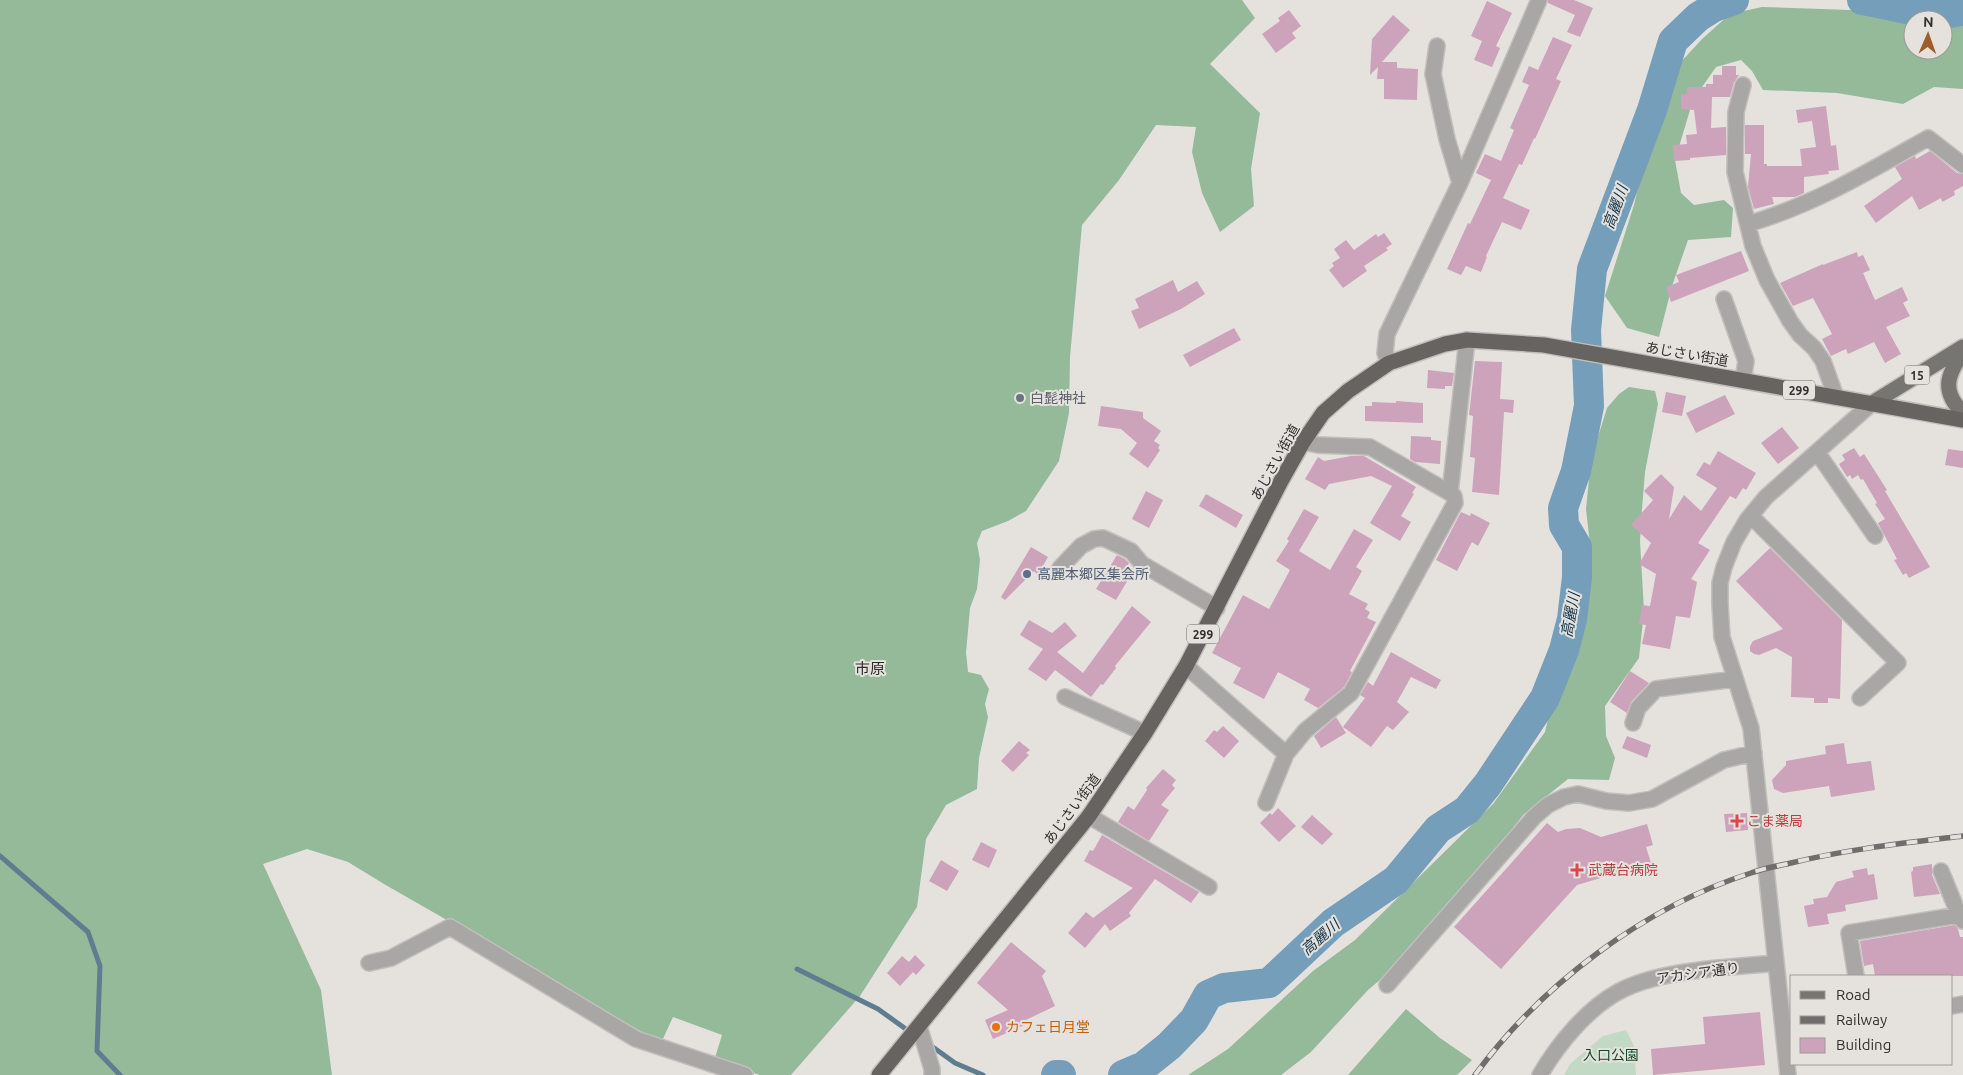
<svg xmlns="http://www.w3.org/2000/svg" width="1963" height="1075" viewBox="0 0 1963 1075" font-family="Ubuntu,'Noto Sans JP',sans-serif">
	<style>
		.green { fill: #c2d9c5 }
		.forest { fill: #94ba9a }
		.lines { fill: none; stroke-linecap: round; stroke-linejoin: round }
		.stream { stroke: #607d90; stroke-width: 5 }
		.river { stroke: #749eb9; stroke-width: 30 }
		.building { fill: #cda2bb }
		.minor-casing { stroke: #c1bebb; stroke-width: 18 }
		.major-casing { stroke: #c1bebb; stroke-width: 18 }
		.highway-casing { stroke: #c1bebb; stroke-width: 18 }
		.minor { stroke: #a8a7a5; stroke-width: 15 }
		.major { stroke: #777572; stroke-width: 15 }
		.highway { stroke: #666360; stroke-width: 15 }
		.rail-casing { stroke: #6f6e6c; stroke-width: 5.5 }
		.rail { stroke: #e5e2de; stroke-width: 4; stroke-dasharray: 11; stroke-linecap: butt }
		.worship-dot { fill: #6b7280; stroke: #e5e2de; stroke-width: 2 }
		.service-dot { fill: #5c6f8a; stroke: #e5e2de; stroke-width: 2 }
		.health-dot { fill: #e0444e; stroke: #e5e2de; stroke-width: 2 }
		.food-dot { fill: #e8710a; stroke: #e5e2de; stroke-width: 2 }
		.labels { text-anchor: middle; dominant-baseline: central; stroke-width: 4; stroke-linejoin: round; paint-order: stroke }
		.shield { fill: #e5e2de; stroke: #676564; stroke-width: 1 }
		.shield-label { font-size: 12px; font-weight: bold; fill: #31302f }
		.street-label { font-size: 14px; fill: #31302f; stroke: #e5e2de }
		.worship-label { font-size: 14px; fill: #5b616d; stroke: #e5e2de; text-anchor: start }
		.service-label { font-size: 14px; fill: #4e5e75; stroke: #e5e2de; text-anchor: start }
		.health-label { font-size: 14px; fill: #be3a42; stroke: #e5e2de; text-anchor: start }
		.food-label { font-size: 14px; fill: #c56008; stroke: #e5e2de; text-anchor: start }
		.park-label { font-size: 14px; fill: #104b23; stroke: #e5e2de }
		.water-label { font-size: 15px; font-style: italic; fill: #103348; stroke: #e5e2de }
		.neighbourhood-label { font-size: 15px; fill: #2e2c29; stroke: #e5e2de }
	</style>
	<rect width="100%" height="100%" fill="#e5e2de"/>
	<path class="green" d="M1626,1030L1634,1046L1636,1075H1564L1570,1064L1603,1036Z"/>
	<path class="forest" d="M0,0H1242L1255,18L1210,64L1260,113L1251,169L1254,206L1220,232L1202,193L1192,152L1196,127L1156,125L1119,180L1082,225L1070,357L1069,413L1059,461L1026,511L1008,521L982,531L977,543L980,560L977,589L970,608L966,653L968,672L981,675L989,689L985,704L988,717L979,758L977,789L946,805L926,839L917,907L860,996L791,1075H760L714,1061L722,1035L673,1017L661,1043L384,884L348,862L307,849L263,864L321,990L332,1075H0Z
		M1762,7L1879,11L1917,20H1913V50H1943V21L1958,22L1963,19V89L1934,87L1903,104L1837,93L1763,90L1752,71L1741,60L1716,67L1693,100L1675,160L1681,193L1694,205L1724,200L1733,208L1731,237L1688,240L1672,286L1659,337L1627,328L1605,296L1634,205L1654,118L1680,63L1702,39L1730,14Z
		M1629,387L1655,391L1658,404L1645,472L1642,509L1640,541L1644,611L1639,658L1605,706L1606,736L1615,758L1609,780L1568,779L1523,815L1452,909L1394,968L1368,990L1311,1052L1281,1075H1188L1228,1049L1313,971L1355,940L1493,804L1545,732L1555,688L1580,634L1586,612L1592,562L1586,509L1591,459L1607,408L1619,394Z
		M1406,1009L1440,1038L1472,1060L1457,1075H1348Z"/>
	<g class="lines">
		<path class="stream" d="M0,856L88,932L100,966L97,1051L120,1075
			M797,969L878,1009L910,1032
			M930,1045L955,1063L983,1075"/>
		<path class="river" d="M1862,0C1889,4 1939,20 1963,10
			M1056,1075H1061
			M1123,1075L1144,1066L1169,1046L1194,1020L1208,995L1224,988L1269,983L1333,923L1396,880L1438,829L1467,810L1488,784L1545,698L1564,650L1572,619L1577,577V547L1564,525L1563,508L1576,471L1589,406L1586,330L1592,269L1652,110L1673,41L1698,17L1714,7L1734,0"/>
	</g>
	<path class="building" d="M1548,0H1574L1593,8L1580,37L1567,32L1575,15L1548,3Z
		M1487,1L1512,13L1496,46L1500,48L1492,67L1474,60L1482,41L1471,36Z
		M1289,10L1301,26L1292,33L1296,38L1276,53L1262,34L1280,21L1278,18Z
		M1393,15L1410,30L1382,62H1397V68L1418,69L1417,100L1384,99V79H1377L1378,67L1370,75L1372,39Z
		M1553,37L1572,45L1556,79L1561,81L1535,139L1534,138L1522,165L1519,164L1503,198L1530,210L1521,230L1502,222L1486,256L1487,257L1481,272L1466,266L1461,275L1447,269L1468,223L1470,224L1491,180L1476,173L1485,154L1501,161L1514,130L1510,128L1529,85L1522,82L1529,66L1538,70Z
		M1722,66H1736V75H1739L1734,82L1730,97H1712L1711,128L1726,127V155L1690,158V160L1674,161L1673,145L1687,144L1686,135L1697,134L1694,110L1681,109V94H1687V87H1706V84H1713V75H1722Z
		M1826,106L1831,146L1836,145L1839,170L1828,171L1829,174L1804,177V193L1795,197H1772L1774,204L1754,209L1748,187L1751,154H1745V125H1764V164H1767V166H1802L1800,149L1816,147L1812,121L1798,123L1796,110Z
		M1930,151L1957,173L1963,174V186L1954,191L1955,195L1942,202L1941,198L1919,210L1912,196L1876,223L1864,206L1902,179L1895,167L1915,156L1916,159Z
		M1384,233L1392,244L1386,248L1388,250L1364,266L1367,271L1343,288L1329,270L1334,266L1332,263L1340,258L1334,249L1346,240L1354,250L1376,234L1378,237Z
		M1741,251L1749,271L1671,302L1666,287L1679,282L1676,275Z
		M1857,252L1858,257L1863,255L1870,270L1863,273L1875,300L1902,287L1908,300L1903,303L1910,316L1886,327L1901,354L1885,363L1874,342L1848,354L1846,349L1831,356L1822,339L1832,334L1813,298L1793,306L1780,283L1823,264V265Z
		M1173,280L1178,292L1197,281L1205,294L1181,309L1139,329L1131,311L1139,308L1135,299Z
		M1234,328L1241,340L1190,367L1183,355Z
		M1475,361L1502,362L1500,399L1514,400L1513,413L1504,412L1499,495L1472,492L1475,458L1470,457L1473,416L1469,415Z
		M1428,370L1454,373L1452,386H1445V389L1427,388Z
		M1666,392L1686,396L1682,416L1662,412Z
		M1725,395L1735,414L1696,433L1686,413Z
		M1396,401L1423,403V423L1365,421V406H1372V402L1396,403Z
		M1101,406L1143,412V418L1161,431L1154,441L1160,445L1158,448L1160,450L1148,468L1129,454L1137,443L1121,429L1098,426Z
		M1782,427L1799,448L1778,464L1761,443Z
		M1411,436L1431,437V440L1441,441L1440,464L1415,462L1410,459Z
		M1854,448L1860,457L1864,454L1880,479L1887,490L1885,491L1930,567L1909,578L1906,573L1903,575L1894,560L1897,559L1878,523L1885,519L1875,504L1877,503L1863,479L1861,480L1858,475L1852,479L1850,475L1847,477L1839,464L1845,460L1842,455Z
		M1948,449L1963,451V468L1945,465Z
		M1718,451L1756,473L1746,490L1743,488L1736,499L1730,496L1698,543L1710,550L1691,579L1697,582L1690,618L1676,616L1670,649L1642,644L1646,625L1639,624L1642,605L1650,606L1656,574L1639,564L1651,543L1631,525L1653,500L1644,491L1661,474L1674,487L1669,519L1684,495L1701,511L1717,488L1696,475L1704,462L1710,465Z
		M1351,456H1364L1416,487L1412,493L1414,494L1401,516L1411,522L1400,541L1370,523L1392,486L1371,476L1329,484L1325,490L1305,479L1318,457L1324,461Z
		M1146,491L1163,500L1149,528L1132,519Z
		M1206,494L1243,515L1236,528L1199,506Z
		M1304,509L1319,517L1299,551L1330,570L1354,529L1373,540L1356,567L1362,571L1349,594L1368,604L1365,609L1370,612L1367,618L1376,622L1350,671L1352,672L1344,687L1318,708L1304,700L1310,689L1278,672L1264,699L1233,683L1241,668L1212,653L1243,595L1269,609L1290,570L1276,561L1289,541L1287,539Z
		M1461,512L1470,516L1471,513L1490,523L1478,546L1472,542L1457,571L1436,560Z
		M1031,547L1048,557L1038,575L1034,571L1005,600L1001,597Z
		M1770,548L1842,620L1840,699L1828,698V703H1814V698L1791,697L1792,657L1776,648L1759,655L1754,654L1750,651V646L1753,641L1783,629L1736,581Z
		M1117,555L1125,559L1129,563L1125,569L1132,573L1116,600L1096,589Z
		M1132,606L1151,622L1115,666L1116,668L1103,685L1101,684L1091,697L1055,670L1046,681L1028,669L1043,649L1020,635L1029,620L1052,633L1065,622L1077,636L1057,652L1083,673Z
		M1391,652L1441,680L1436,689L1411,677L1397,702L1409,712L1393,730L1387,726L1371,747L1343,727L1365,698L1360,695L1368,682L1373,686Z
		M1630,671L1649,683L1631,702L1627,713L1610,702Z
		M1336,717L1346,733L1321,748L1314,736Z
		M1223,726L1239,741L1224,758L1205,741L1214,730L1217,732Z
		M1627,736L1651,745L1647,758L1622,748Z
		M1019,741L1030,750L1026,753L1029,755L1013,772L1001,761Z
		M1844,743L1847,764L1871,761L1875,790L1831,797L1829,786L1783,793L1774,789L1772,780L1786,765V761L1826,754L1825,746Z
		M1163,769L1176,780L1172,785L1175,788L1161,805L1169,810L1149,841L1118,822L1128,806L1134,810L1147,790L1146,788Z
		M1278,808L1296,826L1279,842L1260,823L1270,813L1272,815Z
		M1747,813L1748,830L1726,832L1724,814Z
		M1312,815L1333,834L1322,845L1301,827Z
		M1547,823L1558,832L1566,829L1580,828L1601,837L1647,824L1653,845L1646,847L1651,863L1577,885L1501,969L1454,927Z
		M1102,835L1199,892L1191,903L1155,879L1129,913L1131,916L1110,931L1105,924L1085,948L1068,933L1086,912L1093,918L1133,888L1084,861L1090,850L1093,851Z
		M981,842L997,850L989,868L972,860Z
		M941,860L959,871L947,891L929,881Z
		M1932,864V875L1940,894L1914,897L1911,872L1913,871V867Z
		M1867,868L1868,875L1874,874L1878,899L1845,905L1846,911L1827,914L1829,924L1808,927L1804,906L1814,904L1813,899L1827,897L1836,882L1854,877L1852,871Z
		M1955,925L1958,929L1960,937H1963V976H1875L1873,964L1864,966L1860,941Z
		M1011,942L1046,971L1042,976L1055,1006L1026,1020L1027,1024L993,1039L985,1020L1008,1010L977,983Z
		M915,955L925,965L916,975L913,972L900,986L887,973L902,956L909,962Z
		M1760,1012L1765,1065L1653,1075L1651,1049L1705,1044L1703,1017Z"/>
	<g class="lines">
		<g class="minor-casing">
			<path id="minor" d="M1437,46L1433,74L1447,139L1460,183
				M1743,85L1736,112L1735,172L1753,246L1767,280L1790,321L1800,335L1814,348L1823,361L1836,397
				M1748,224C1815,204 1868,172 1928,138L1963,165
				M1724,299L1746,361L1743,380
				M1389,363L1385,353L1387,334L1460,183L1539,0
				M1817,452L1875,536
				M1450,493L1467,340
				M1751,516L1898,663L1860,698
				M1060,568L1081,546L1094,539L1103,538L1131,551L1142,564L1217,608
				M1186,666L1286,754
				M1065,697L1145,733
				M1633,723L1638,708L1656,689L1735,679
				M1266,803L1286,754L1305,731L1351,693L1455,503L1454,496L1450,493L1370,447L1318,445L1303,442
				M1089,816L1209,887
				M1941,871L1959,915L1963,921
				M369,963L391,958L450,927L636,1039L745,1075
				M1856,976L1849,933L1959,915
				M1387,985L1534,817L1548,805L1564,797L1578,794L1606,801L1629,803L1652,799L1724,760L1754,753
				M1952,1006L1963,1004
				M919,1026L932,1069V1075
				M1540,1075C1558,1044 1587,1009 1618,992C1660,969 1728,968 1776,963
				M1788,1075L1751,728L1722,637L1720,604V583L1724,567L1734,542L1747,520L1766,497L1871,404"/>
		</g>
		<g class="major-casing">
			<path id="major" d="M1963,352C1947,375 1941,391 1963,413
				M1871,404L1963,347"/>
		</g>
		<g class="highway-casing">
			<path id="highway" d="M879,1075L1089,816L1145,733L1186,666L1281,481L1303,442L1323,413L1348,391L1389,363L1445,344L1467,340L1544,345L1963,420"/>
		</g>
		<use href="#minor" class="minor"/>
		<use href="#major" class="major"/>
		<use href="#highway" class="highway"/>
		<g class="rail-casing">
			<path id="rail" d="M1475,1075C1541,985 1644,907 1751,873C1764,868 1778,866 1791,863C1848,849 1905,843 1963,836"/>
		</g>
		<use href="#rail" class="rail"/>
	</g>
	<circle class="worship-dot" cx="1020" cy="398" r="5"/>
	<circle class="service-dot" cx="1027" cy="574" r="5"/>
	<g class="health-dot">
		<path d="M1734.5 813.5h5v5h5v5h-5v5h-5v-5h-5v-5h5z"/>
		<path d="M1574.5 862.5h5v5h5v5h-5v5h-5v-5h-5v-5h5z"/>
	</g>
	<circle class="food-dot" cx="996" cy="1027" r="5"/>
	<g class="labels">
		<g class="shield">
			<rect x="1904.5" y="365.5" width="25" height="19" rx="4"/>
			<rect x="1783" y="380.5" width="32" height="19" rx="4"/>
			<rect x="1187" y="624.5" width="32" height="19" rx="4"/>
		</g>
		<g class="shield-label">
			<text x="1917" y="375">15</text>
			<text x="1799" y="390">299</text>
			<text x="1203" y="634">299</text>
		</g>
		<g class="street-label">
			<text transform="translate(1687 354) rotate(10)">あじさい街道</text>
			<text transform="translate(1275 462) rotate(-61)">あじさい街道</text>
			<text transform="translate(1072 809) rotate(-53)">あじさい街道</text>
			<text transform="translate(1698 973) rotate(-8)">アカシア通り</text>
		</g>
		<g class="worship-label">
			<text x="1030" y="398">白髭神社</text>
		</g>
		<g class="service-label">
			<text x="1037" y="574">高麗本郷区集会所</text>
		</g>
		<g class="health-label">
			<text x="1747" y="821">こま薬局</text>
			<text x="1588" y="870">武蔵台病院</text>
		</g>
		<g class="food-label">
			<text x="1006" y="1027">カフェ日月堂</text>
		</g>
		<g class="park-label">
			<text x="1611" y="1055">入口公園</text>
		</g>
		<g class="water-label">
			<text transform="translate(1615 207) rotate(-70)">高麗川</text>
			<text transform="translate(1570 615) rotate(-80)">高麗川</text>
			<text transform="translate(1320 937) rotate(-41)">高麗川</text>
		</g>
		<g class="neighbourhood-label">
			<text x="870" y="668">市原</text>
		</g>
	</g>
	<rect x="1790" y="975" width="162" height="90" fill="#e5e2de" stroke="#9d9b98"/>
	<rect x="1800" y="991" width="25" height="8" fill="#777572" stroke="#9d9b98"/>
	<text x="1836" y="1000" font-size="15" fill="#31302f">Road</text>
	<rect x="1800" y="1016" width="25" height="8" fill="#6f6e6c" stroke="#9d9b98"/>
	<text x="1836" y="1025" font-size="15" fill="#31302f">Railway</text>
	<rect x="1800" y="1038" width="25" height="15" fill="#cda2bb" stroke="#9d9b98"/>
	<text x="1836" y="1050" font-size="15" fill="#31302f">Building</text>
	<g transform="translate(1928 35) rotate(2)"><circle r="24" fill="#e5e2de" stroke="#9d9b98"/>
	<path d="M0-4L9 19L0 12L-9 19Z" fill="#9f5d2a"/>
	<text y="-8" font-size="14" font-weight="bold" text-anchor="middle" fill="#31302f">N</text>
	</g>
</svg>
